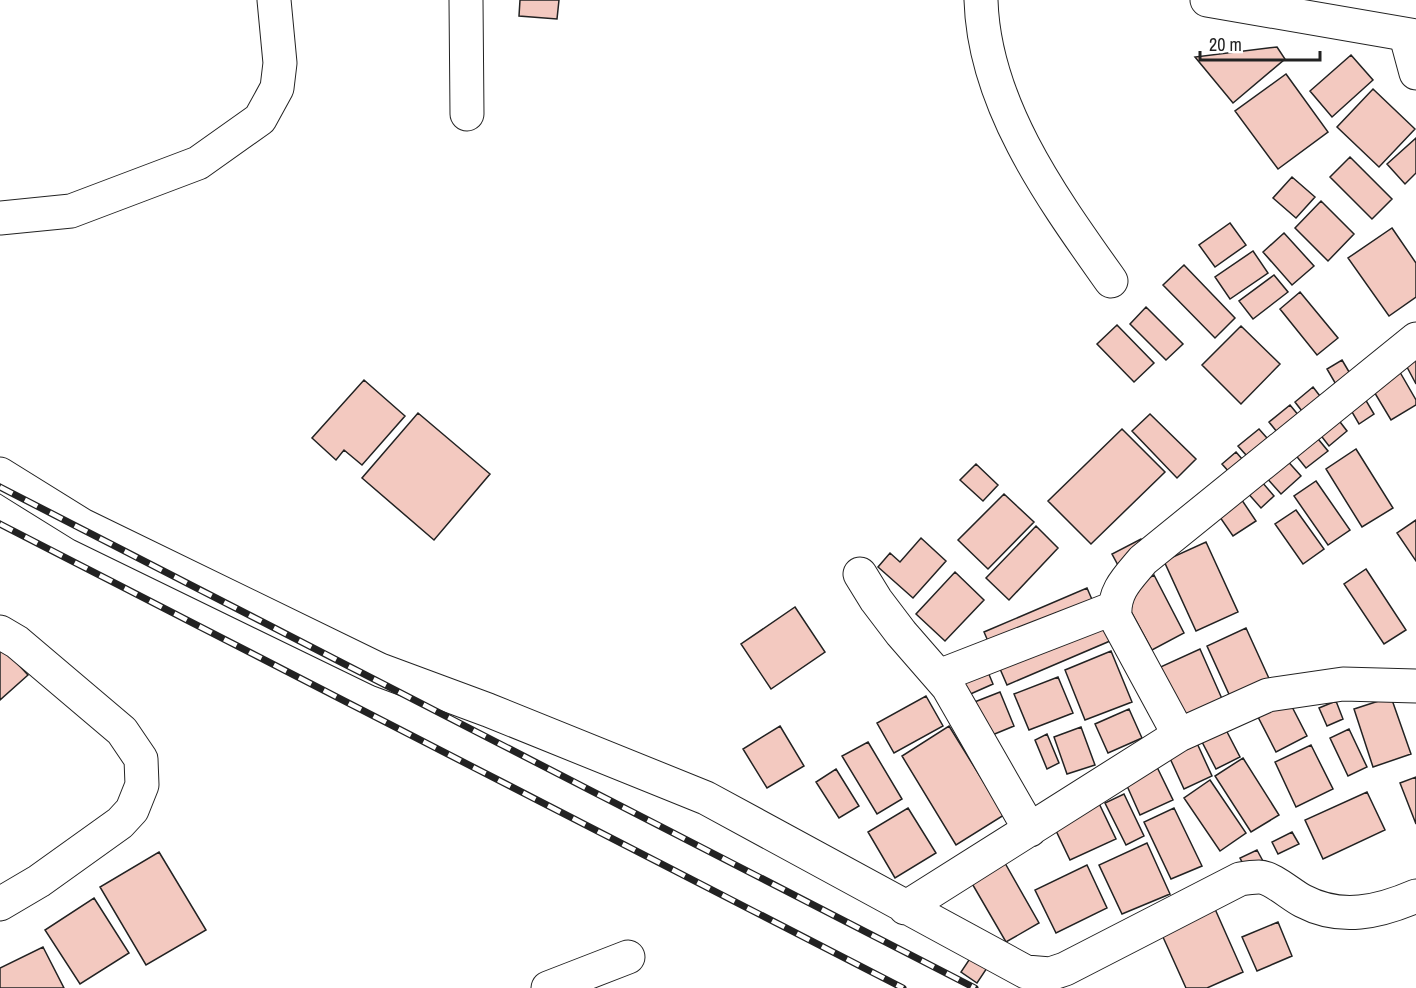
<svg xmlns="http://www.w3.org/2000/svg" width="1416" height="988" viewBox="0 0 1416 988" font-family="'Archivo Narrow',sans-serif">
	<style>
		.building { fill: #f3c9c0; stroke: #222; stroke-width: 1.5 }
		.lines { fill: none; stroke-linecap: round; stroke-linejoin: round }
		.minor-casing { stroke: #222; stroke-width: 35 }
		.highway-casing { stroke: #222; stroke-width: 35 }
		.minor { stroke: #fff; stroke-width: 33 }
		.highway { stroke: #fff; stroke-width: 33 }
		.rail-casing { stroke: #222; stroke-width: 7 }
		.rail { stroke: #fff; stroke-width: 4.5; stroke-dasharray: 14; stroke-linecap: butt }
	</style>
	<rect width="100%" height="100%" fill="#fff"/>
	<path class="building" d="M520,0H559L557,19L519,16Z
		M1277,47L1285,59L1233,103L1195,57Z
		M1351,55L1373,80L1332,117L1310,91Z
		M1286,74L1328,132L1278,169L1235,111Z
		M1373,89L1415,129L1379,167L1337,127Z
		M1416,138V173L1405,184L1387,164Z
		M1350,157L1392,199L1372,219L1330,177Z
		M1292,177L1315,197L1296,218L1273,198Z
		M1321,201L1354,234L1328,261L1295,228Z
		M1230,223L1246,245L1215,267L1199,245Z
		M1392,228L1416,263V297L1389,316L1348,258Z
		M1284,233L1314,266L1292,285L1263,252Z
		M1253,251L1268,273L1230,299L1215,277Z
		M1184,265L1235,318L1215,338L1163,285Z
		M1274,275L1288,292L1253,319L1239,301Z
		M1300,292L1338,338L1317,355L1280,309Z
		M1146,307L1183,344L1166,360L1130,324Z
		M1117,325L1154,363L1134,382L1097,344Z
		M1241,326L1280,364L1241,404L1202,365Z
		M1416,342V384L1399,352Z
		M1386,348L1416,400V405L1391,420L1358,365Z
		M1342,360L1374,414L1359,424L1327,369Z
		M364,380L405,416L362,465L344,450L336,460L312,438Z
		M1313,387L1347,431L1329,446L1295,402Z
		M1290,405L1328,451L1306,468L1269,422Z
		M418,413L490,474L434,540L362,478Z
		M1150,414L1196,459L1177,478L1132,431Z
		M1122,429L1165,472L1091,544L1048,501Z
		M1259,429L1301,476L1281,494L1238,446Z
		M1356,449L1393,508L1362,527L1326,469Z
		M1236,452L1274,496L1261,508L1222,464Z
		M976,464L998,485L983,501L960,480Z
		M1227,478L1256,521L1233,536L1204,494Z
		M1316,481L1350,530L1328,545L1294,496Z
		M1004,494L1034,522L988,569L958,540Z
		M1296,510L1324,549L1303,564L1275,524Z
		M1416,520V561L1397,533Z
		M1036,526L1058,548L1009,600L986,578Z
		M921,538L946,561L913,598L878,567L890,553L900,562Z
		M1141,539L1155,565L1126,580L1112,554Z
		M1206,542L1238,612L1196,631L1164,561Z
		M1366,569L1406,630L1384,644L1344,584Z
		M955,572L984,600L945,641L916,614Z
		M1154,575L1184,633L1152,650L1121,593Z
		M1087,588L1110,641L1007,685L984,632Z
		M795,607L825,652L771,689L741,644Z
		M1246,628L1272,685L1233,703L1207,646Z
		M0,645L28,675L0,700Z
		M978,648L993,684L966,696L951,660Z
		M1200,649L1223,701L1180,720L1156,669Z
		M1111,651L1132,702L1085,720L1065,670Z
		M1058,677L1073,713L1029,730L1014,694Z
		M1000,692L1014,726L985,738L972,703Z
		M926,696L943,726L894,753L877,723Z
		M1391,697L1411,754L1373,767L1354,709Z
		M1288,699L1307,736L1276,752L1257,715Z
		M1336,701L1343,719L1327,726L1319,708Z
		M1129,709L1142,738L1108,753L1095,724Z
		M780,726L804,766L767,788L743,749Z
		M949,726L1004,815L956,845L902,756Z
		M1224,726L1240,757L1216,769L1200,738Z
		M1081,727L1095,765L1067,774L1054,737Z
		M1349,729L1367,767L1348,776L1330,738Z
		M1047,734L1059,763L1047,769L1035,740Z
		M1196,741L1212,776L1184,789L1168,754Z
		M868,742L902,799L877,814L842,756Z
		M1311,745L1333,789L1296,807L1275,762Z
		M1243,758L1279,815L1251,832L1215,776Z
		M1155,763L1173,800L1140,815L1123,777Z
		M836,769L859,806L839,818L816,782Z
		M1416,777V824L1400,783Z
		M1210,780L1246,833L1220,851L1184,798Z
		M1367,792L1385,830L1323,859L1305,820Z
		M1124,794L1144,836L1126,845L1105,803Z
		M1095,795L1116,839L1070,860L1049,816Z
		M908,808L936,853L895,878L868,832Z
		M1174,808L1202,866L1171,879L1144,822Z
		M1292,832L1299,844L1278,854L1272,842Z
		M1147,843L1170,894L1122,914L1099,865Z
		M997,849L1039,923L1006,942L963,868Z
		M1257,850L1271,876L1254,885L1240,858Z
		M159,852L206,930L146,965L100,887Z
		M1087,865L1107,908L1056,933L1035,890Z
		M1207,891L1243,972L1207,988H1186L1153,915Z
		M94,898L129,953L80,984L45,930Z
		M1278,922L1292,956L1257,971L1242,937Z
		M43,947L64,988H0V968Z
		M973,954L989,965L977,983L961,972Z"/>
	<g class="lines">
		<g class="minor-casing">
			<path id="minor" d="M466,0L467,114
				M981,0C984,105 1053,199 1111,281
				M1406,36L1416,73
				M0,218L71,211L198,163L260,119L277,88L280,63L274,0
				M0,474L82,525L380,670L488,710L706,798L1026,972L1050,974L1065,969L1240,879C1246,878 1253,877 1259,877C1272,877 1291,895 1303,901C1341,921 1379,912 1416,896
				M860,574L876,600L901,633L948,687L1030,830
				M0,632L17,642L122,731L141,759L142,785L132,810L120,823L39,881L0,904
				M939,676L1114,608
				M1179,735L1115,617C1113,591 1128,578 1143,560L1416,339
				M905,908L1179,735L1268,695L1343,684L1416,686
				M548,988L628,957"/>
		</g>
		<g class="highway-casing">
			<path id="highway" d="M1207,0L1416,36"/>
		</g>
		<use href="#minor" class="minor"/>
		<use href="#highway" class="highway"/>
		<g class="rail-casing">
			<path id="rail" d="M0,487L975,988
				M0,524L903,988"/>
		</g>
		<use href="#rail" class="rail"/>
	</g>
	<path d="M1200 51v9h120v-9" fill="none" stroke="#222222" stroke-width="3"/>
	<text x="1209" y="51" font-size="18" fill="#222222" stroke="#ffffff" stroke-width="4.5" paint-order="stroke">20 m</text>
</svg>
